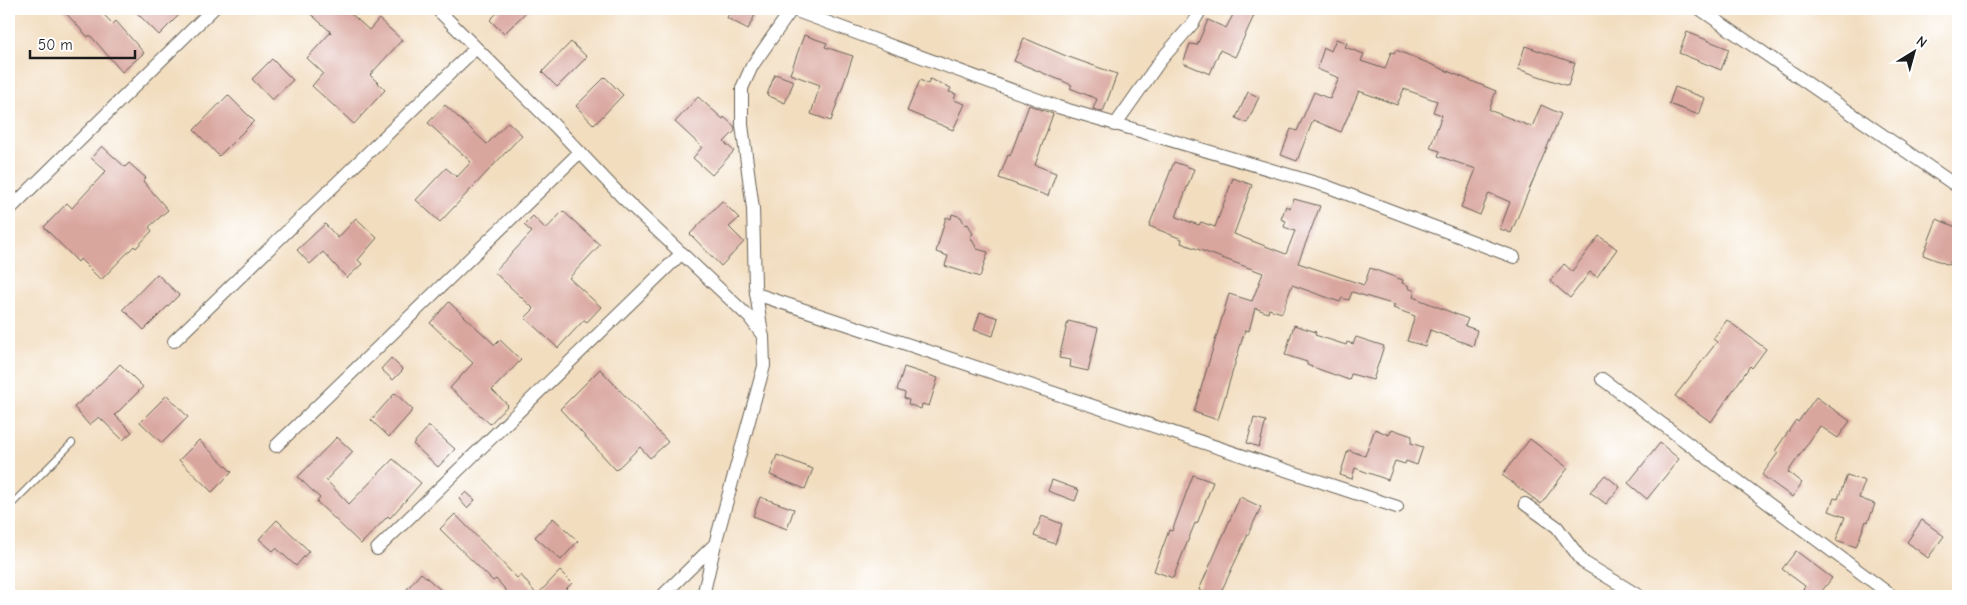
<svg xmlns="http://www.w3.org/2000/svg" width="1967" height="605" viewBox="0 0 1967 605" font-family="'Comic Neue',sans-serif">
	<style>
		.building { fill: #d9a69e }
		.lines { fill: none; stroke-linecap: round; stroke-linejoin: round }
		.lane-casing { stroke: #676055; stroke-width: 8 }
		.street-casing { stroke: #676055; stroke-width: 14 }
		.lane { stroke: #fff; stroke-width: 6 }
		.street { stroke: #fff; stroke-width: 12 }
	</style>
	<rect width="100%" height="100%" fill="#fff"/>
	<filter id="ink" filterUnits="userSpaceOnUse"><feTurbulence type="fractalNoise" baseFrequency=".02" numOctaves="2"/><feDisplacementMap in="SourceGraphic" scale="10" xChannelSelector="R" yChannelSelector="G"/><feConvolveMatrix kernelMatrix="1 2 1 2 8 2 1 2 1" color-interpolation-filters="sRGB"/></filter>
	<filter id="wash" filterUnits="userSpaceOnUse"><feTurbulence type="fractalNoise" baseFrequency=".0096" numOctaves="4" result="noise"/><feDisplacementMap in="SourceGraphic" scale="20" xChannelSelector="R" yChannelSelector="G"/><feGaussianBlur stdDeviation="1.12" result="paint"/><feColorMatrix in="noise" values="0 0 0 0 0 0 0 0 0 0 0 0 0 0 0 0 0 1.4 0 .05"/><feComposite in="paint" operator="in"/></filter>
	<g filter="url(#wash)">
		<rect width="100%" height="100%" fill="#f2ddbf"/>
		<g id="blocks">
			<path class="building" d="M62,9H98L113,24L116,21L144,53L122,72L90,35L88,37Z
				M133,9H185L159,35Z
				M305,9H346L369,30L379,19L402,40L370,75L385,90L354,124L312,86L323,73L307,58L331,32Z
				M501,9H529L504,34L490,20Z
				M731,9H758L748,29L727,18Z
				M1236,9H1257L1235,57L1220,50L1210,74L1183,63L1190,44L1197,45L1208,20L1226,28Z
				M1687,32L1729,49L1721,70L1679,53Z
				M804,35L827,43L825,47L853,56L831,121L811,114L820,85L790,74Z
				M1024,38L1066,56L1117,74L1103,112L1093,109L1097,99L1070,88L1072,85L1014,61Z
				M1336,39L1347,43L1345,47L1364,54L1361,61L1385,69L1391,52L1394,53L1396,50L1496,91L1489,110L1532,127L1541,105L1561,114L1511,233L1500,229L1510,202L1489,193L1480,215L1461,207L1476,169L1438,156L1440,151L1430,148L1442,115L1433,112L1437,101L1404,89L1397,105L1359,91L1341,132L1313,120L1297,161L1281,155L1291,129L1297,131L1314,92L1330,99L1339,78L1317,69L1324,48L1331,51Z
				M571,42L587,57L557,87L542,72Z
				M1525,46L1575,63L1568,86L1518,69Z
				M272,59L293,80L272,100L252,79Z
				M775,74L794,81L785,103L767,95Z
				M605,77L623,95L594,125L576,106Z
				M930,79L951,88L949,92L956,94L954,100L965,104L953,130L907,111L920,80L928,84Z
				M1675,87L1705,98L1699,115L1669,104Z
				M1248,92L1259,97L1247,123L1236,118Z
				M228,95L254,121L219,156L194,130Z
				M698,97L723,119L724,117L734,126L735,131L724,142L734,151L712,175L693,158L702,147L675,122Z
				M445,105L487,144L508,122L522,135L440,222L416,200L446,168L457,177L471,162L428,123Z
				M1029,105L1053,114L1035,165L1056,173L1048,196L999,178L1008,155L1010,156Z
				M102,146L125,167L129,163L146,178L143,181L168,210L149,227L152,231L136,248L134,246L101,280L80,259L78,262L44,227L67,203L72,208L106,171L91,158Z
				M1174,162L1194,169L1176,217L1199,225L1201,222L1215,227L1233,178L1252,185L1234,234L1286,254L1295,231L1284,227L1286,221L1281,219L1286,206L1290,208L1294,199L1320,206L1298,263L1364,285L1370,268L1403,280L1402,283L1409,286L1408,288L1415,291L1413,297L1468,319L1465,326L1477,330L1473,346L1430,330L1425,346L1407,341L1415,316L1393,308L1395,305L1352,292L1349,300L1342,298L1340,302L1292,285L1282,313L1269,309L1268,313L1255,308L1249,331L1245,330L1218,420L1194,412L1229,294L1252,301L1263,273L1181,243L1182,239L1149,226Z
				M722,201L739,218L729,227L744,242L721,266L690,234Z
				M563,211L600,245L569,278L601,307L587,322L584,320L558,348L525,318L534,309L494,272L532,232L524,225L533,216L546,229Z
				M952,214L961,217L965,225L968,224L973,234L970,236L977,249L988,252L980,277L945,266L948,256L936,252L946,217L951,219Z
				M356,218L377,238L358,260L362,264L347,278L323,252L310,264L297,250L325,224L338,238Z
				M1937,219L1958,228V241L1949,265L1923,255Z
				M1599,236L1617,249L1597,277L1590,272L1570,298L1550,281L1564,264L1572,271Z
				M157,274L179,295L144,330L123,309Z
				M449,302L495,345L500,340L521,360L492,390L508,405L490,424L450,388L473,363L430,323Z
				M980,312L998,318L993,336L974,330Z
				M1727,320L1766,349L1752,368L1750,366L1711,422L1675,396L1717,342L1713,339Z
				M1068,321L1098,328L1088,371L1070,367L1071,360L1059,358Z
				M1294,325L1316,332L1315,335L1346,345L1347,342L1353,344L1356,337L1384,346L1373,380L1351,374L1349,380L1307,365V362L1285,355Z
				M391,358L403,370L393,380L381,369Z
				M120,364L143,387L115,415L132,432L123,440L99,417L89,425L74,407L95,389Z
				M904,367L938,378L929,406L922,404L921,409L908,404L909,400L904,398L905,393L897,390Z
				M600,369L668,442L650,458L640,447L616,470L560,409Z
				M395,393L413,410L389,437L371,420Z
				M167,395L188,417L162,443L140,422Z
				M1816,397L1850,421L1838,438L1820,426L1788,472L1802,483L1792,497L1762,475L1778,453L1775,451L1796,420L1798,422Z
				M1254,418L1266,421L1259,447L1247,443Z
				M429,426L455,449L438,467L413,444Z
				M1375,429L1389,435L1392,429L1412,436L1411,443L1423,447L1417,465L1406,461L1405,464L1395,461L1388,480L1355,468L1352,479L1340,475L1348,450L1365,456Z
				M337,437L353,452L326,480L349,504L393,459L421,483L390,518L388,516L361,544L317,502L320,498L298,477Z
				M1530,439L1568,468L1541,504L1502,475Z
				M199,440L232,472L212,492L179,460Z
				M1660,443L1679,459L1647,499L1628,483Z
				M777,455L813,469L805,489L770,475Z
				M1193,475L1213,482L1197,524L1195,523L1173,578L1154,571L1169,530L1172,531Z
				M1605,475L1620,487L1606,504L1590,492Z
				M1847,475L1865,481L1859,498L1875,504L1868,522L1866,521L1856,547L1836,540L1845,517L1829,511L1834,498L1838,499Z
				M1052,480L1079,490L1075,501L1048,491Z
				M466,492L475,500L467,508L459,499Z
				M760,497L794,509L787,529L753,516Z
				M1240,497L1261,507L1219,596H1213L1199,590Z
				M455,514L517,578L521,575L537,595L560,571L572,583L559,596H511L496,579L493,581L440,529Z
				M1042,516L1062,524L1055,544L1034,536Z
				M553,518L578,541L561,560L535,537Z
				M277,520L309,551L296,566L276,548L273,551L259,539Z
				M1922,520L1944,536L1928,558L1907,542Z
				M1796,551L1832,578L1818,596H1799L1805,586L1782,569Z
				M421,573L448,596H401Z"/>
		</g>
	</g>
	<g filter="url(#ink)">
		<use href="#blocks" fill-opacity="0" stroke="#676055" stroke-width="1"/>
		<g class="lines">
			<g class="lane-casing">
				<path id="lane" d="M9,507L72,443"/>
			</g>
			<g class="street-casing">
				<path id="street" d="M437,9L555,126L622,197L750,318L763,336L764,366L715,544L703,596
					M791,9L1058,107L1326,186L1514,257
					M1700,9L1958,187
					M1115,125L1160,61L1193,23L1201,9
					M9,210L213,9
					M756,294L1397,507
					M762,334L755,285L753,209L742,125V88L752,66L792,9
					M174,341L476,48
					M1602,379L1892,596
					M276,446L580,152
					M1525,504L1557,527L1583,562L1639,596
					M377,549L682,253
					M662,596L715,544"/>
			</g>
			<use href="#lane" class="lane"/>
			<use href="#street" class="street"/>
		</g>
	</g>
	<rect width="1967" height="605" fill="none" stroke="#fff" stroke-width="30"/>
	<g transform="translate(1914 52) rotate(37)" stroke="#ffffff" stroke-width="4" paint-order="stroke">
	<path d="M0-4L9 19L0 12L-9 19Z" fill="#1c1c1c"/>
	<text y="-8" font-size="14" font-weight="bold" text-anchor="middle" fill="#1c1c1c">N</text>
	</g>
	<path d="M30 50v8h105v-8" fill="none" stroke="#1c1c1c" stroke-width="2.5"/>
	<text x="38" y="50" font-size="15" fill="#1c1c1c" stroke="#ffffff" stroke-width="4" paint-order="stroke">50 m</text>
</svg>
